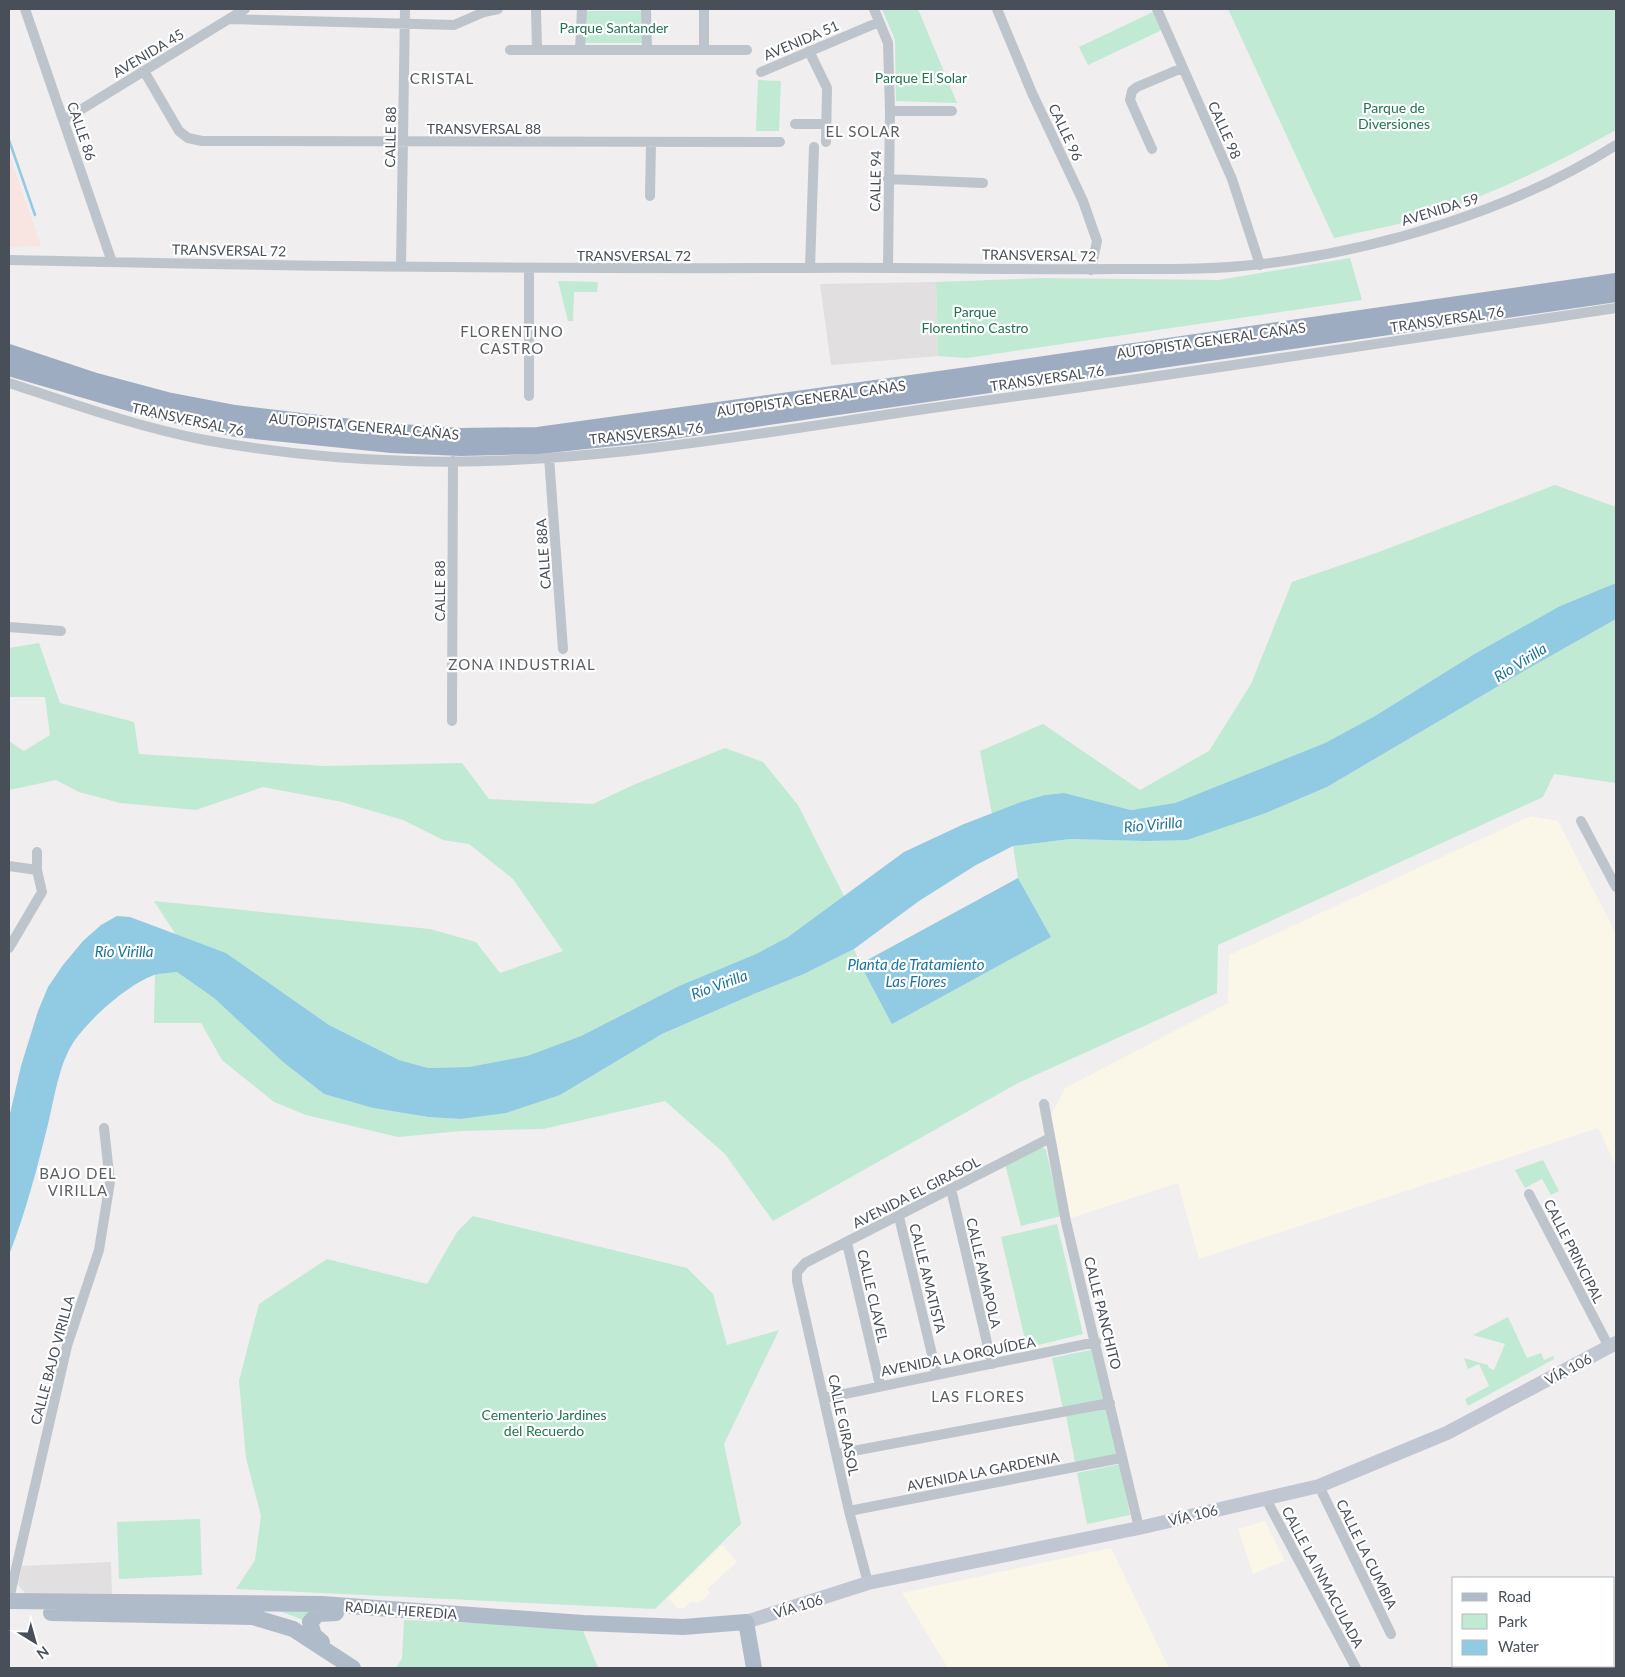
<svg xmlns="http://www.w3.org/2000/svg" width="1625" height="1677" viewBox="0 0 1625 1677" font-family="Lato,sans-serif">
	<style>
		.commercial { fill: #faf6e8 }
		.education { fill: #e1dfdf }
		.medical { fill: #f8e4e0 }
		.green { fill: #c0ead4 }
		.water { fill: #91cae3 }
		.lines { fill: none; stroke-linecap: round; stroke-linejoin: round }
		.stream { stroke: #91cae3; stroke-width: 2.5 }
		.minor { stroke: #bec4cb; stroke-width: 10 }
		.secondary { stroke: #c0c7d3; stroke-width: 14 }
		.primary { stroke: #b0bbca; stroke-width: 16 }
		.trunk { stroke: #9dacc1; stroke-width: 16 }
		.labels { text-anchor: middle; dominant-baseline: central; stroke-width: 4.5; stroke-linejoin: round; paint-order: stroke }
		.park-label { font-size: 14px; fill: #207351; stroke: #fff }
		.street-label { font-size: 14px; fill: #484f59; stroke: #fff }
		.neighbourhood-label { font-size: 15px; letter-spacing: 1px; fill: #5b5e62; stroke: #fff }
		.water-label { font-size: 15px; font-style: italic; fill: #1a739a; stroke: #fff }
	</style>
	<rect width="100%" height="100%" fill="#f0eeee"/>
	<path class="commercial" d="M1531,816L1558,821L1616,934V1166L1598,1128L1199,1259L1178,1183L1068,1219L1050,1117L1065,1088L1228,1003L1229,955Z
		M1265,1521L1285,1561L1253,1574L1238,1529Z
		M722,1545L737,1562L707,1589L710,1593L699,1603L691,1602L684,1608H677L668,1598Z
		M1111,1548L1169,1668H948L902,1593Z"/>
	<path class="education" d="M936,282L938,356L831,365L820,284Z
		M111,1562L112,1595L26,1594L18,1585L22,1566Z"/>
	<path class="medical" d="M9,153L19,183L41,246L9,247Z"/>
	<path class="green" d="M882,9H918L957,103L896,101L895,40Z
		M1228,9H1616V130C1555,164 1491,195 1424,217C1395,226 1364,231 1334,238Z
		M585,11H643V43H585Z
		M1153,12L1162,30L1088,65L1079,47Z
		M758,80L781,81L779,131H756Z
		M1350,258L1362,300L967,358L938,356L936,282L1042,278L1219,280Z
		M558,281L598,282L597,292H574L573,321H568Z
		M1555,485L1616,507V583L1560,606L1476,653L1375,716L1325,743L1175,803L1131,810L1064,793L1045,795L992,814L980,751L1043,724L1140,790L1209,751L1251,684L1292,582L1379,552Z
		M1616,619V783L1554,774L1543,797L1218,945L1217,993L1018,1083L773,1221L725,1154L665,1101L543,1129L461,1131L398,1137L306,1115L274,1102L222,1060L201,1023H154L155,974L177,972L214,998L283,1062L324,1094L373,1108L428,1117L460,1119L560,1095L662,1034L754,994L804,974L854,949L860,964L1051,937L1018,878L1013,846L1070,839L1145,841L1266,813L1327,787L1524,671Z
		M39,643L60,703L134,722L139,754L324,766L462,763L489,799L593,804L633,785L725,748L763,762L798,805L845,898L788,937L756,954L679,986L581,1036L527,1056L469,1067L428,1068L399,1060L329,1025L226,953L176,935L154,901L430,929L476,942L500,973L563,951L513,879L469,844L443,840L403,820L342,802L263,787L196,810L120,803L79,792L56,780L9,790V741L24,751L50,735L45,697H9V648Z
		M1042,1147L1046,1150L1061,1216L1021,1226L1005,1164Z
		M1543,1160L1559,1191L1551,1195L1542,1179L1525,1188L1515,1170Z
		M473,1216L687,1268L713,1294L727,1345L779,1330L724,1444L741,1524L655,1609L236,1589L255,1560L261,1516L246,1458L239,1381L259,1304L327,1259L427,1284L457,1232Z
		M1057,1224L1083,1334L1027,1348L1001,1237Z
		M1508,1317L1527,1358L1541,1353L1544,1360L1553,1356L1554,1359L1468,1406L1465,1399L1489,1386L1479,1364L1468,1369L1464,1358L1488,1365V1367L1494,1370L1505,1344L1473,1335Z
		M1095,1349L1105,1400L1063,1409L1052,1358Z
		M1108,1407L1119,1458L1076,1467L1066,1416Z
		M1120,1464L1130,1515L1087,1524L1077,1473Z
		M200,1519L202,1575L119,1579L117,1522Z
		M320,1605L309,1622L282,1612L246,1606Z
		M404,1620L582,1628L598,1668H396L402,1658Z"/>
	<path class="water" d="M1616,583V619L1524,671L1327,787L1266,813L1187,840L1145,841L1070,839L1013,846L976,865L919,901L854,949L804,974L754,994L662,1034L560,1095L506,1113L460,1119L428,1117L373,1108L324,1094L283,1062L214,998L177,972C170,973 161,973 154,975C127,985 89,1019 73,1043C59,1065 55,1095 49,1120C38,1165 26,1212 9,1255V1118L21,1066L38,1011L48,987L63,965L83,941L101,925L117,916L130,917L226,953L329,1025L399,1060L428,1068L469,1067L527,1056L581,1036L679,986L756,954L788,937L904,852L964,824L1021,802L1045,795L1064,793L1131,810L1175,803L1325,743L1375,716L1476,653L1560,606Z
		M1018,878L1051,937L892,1024L860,964Z"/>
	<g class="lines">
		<path class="stream" d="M9,140L35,215"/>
		<path class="minor" d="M25,9L112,262
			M536,9L537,50
			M646,9L647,50
			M704,9V50
			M874,9L888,43L890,111L888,267
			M997,9L1032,93L1083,201L1097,241L1091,270
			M1157,9L1232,179L1260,265
			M229,19L454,25L484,12L498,9
			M510,50H747
			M580,50L582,9
			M809,51L827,88L826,142
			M144,71L179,131L188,138L202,141L780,142
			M761,72L879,22
			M890,111H952
			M64,120L245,9
			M795,124H826
			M1152,149L1130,100L1132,91L1137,87L1182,68
			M888,179L983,183
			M650,196L651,142
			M9,260C274,266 538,269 803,268C907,267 1011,270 1115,269C1163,269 1213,270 1262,264C1380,250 1516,209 1616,145
			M401,266L405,9
			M810,268L814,147
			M9,383C73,404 138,427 205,440C271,452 341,459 408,461C589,467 774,430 953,405C1174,375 1395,341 1616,308
			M529,396V268
			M549,457L563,649
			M9,627L61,631
			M452,721L453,461
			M1581,821L1616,887
			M9,866L37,870
			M9,948L42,892L37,870V852
			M1044,1104L1066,1222L1139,1528
			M951,1189L992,1364
			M1529,1194L1609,1347
			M899,1217L937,1375
			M847,1243L880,1385
			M825,1398L1096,1342
			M837,1454L1110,1403
			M1319,1486L1391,1634
			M1266,1499L1356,1668
			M849,1511L1121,1458
			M868,1583L849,1511L797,1281V1272L805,1263L1050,1138
			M9,1599L67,1346L99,1250L110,1182L104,1128"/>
		<path class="secondary" d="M746,1622L868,1583L1139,1528L1319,1486L1447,1433L1616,1343"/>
		<path class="primary" d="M9,1601L322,1604L583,1623L683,1627L746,1622L754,1668
			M51,1613L253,1617L293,1629L353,1668
			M322,1642L314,1635L310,1622L318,1614L336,1613"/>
		<path class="trunk" d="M9,352L96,381L167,400L235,413L385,431L461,436L538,435L961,376L1616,281
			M9,368L160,412L236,429L392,445L461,448L538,446L652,434L1616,294"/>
	</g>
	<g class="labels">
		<g class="park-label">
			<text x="614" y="27">Parque Santander</text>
			<text x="921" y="77">Parque El Solar</text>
			<text x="1394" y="107">Parque de<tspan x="1394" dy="16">Diversiones</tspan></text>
			<text x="975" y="311">Parque<tspan x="975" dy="16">Florentino Castro</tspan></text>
			<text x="544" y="1414">Cementerio Jardines<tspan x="544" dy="16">del Recuerdo</tspan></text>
		</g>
		<g class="street-label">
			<text transform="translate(801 40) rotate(-23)">AVENIDA 51</text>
			<text transform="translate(148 53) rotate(-31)">AVENIDA 45</text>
			<text x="484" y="128">TRANSVERSAL 88</text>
			<text transform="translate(1225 130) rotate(66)">CALLE 98</text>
			<text transform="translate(82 131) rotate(71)">CALLE 86</text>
			<text transform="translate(1066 132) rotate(65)">CALLE 96</text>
			<text transform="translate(390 137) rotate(-89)">CALLE 88</text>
			<text transform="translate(875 181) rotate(-89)">CALLE 94</text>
			<text transform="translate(1440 209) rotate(-17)">AVENIDA 59</text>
			<text transform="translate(229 250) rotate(1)">TRANSVERSAL 72</text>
			<text x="634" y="255">TRANSVERSAL 72</text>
			<text transform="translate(1039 255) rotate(1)">TRANSVERSAL 72</text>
			<text transform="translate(1447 319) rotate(-8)">TRANSVERSAL 76</text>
			<text transform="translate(1211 340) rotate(-8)">AUTOPISTA GENERAL CAÑAS</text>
			<text transform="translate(1047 378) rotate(-8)">TRANSVERSAL 76</text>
			<text transform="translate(811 398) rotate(-8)">AUTOPISTA GENERAL CAÑAS</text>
			<text transform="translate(188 419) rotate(12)">TRANSVERSAL 76</text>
			<text transform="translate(364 426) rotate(5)">AUTOPISTA GENERAL CAÑAS</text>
			<text transform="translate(646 433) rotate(-6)">TRANSVERSAL 76</text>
			<text transform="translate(543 554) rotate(-94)">CALLE 88A</text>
			<text transform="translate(439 591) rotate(-90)">CALLE 88</text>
			<text transform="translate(916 1192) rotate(-27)">AVENIDA EL GIRASOL</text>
			<text transform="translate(1574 1251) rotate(63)">CALLE PRINCIPAL</text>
			<text transform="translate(984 1273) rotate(77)">CALLE AMAPOLA</text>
			<text transform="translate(928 1278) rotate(76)">CALLE AMATISTA</text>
			<text transform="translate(873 1296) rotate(77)">CALLE CLAVEL</text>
			<text transform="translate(1103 1313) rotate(76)">CALLE PANCHITO</text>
			<text transform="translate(958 1356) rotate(-11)">AVENIDA LA ORQUÍDEA</text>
			<text transform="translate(52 1360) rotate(-75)">CALLE BAJO VIRILLA</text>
			<text transform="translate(1568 1369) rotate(-28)">VÍA 106</text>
			<text transform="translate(844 1425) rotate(78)">CALLE GIRASOL</text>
			<text transform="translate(983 1471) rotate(-11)">AVENIDA LA GARDENIA</text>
			<text transform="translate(1193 1515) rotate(-13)">VÍA 106</text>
			<text transform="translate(1367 1554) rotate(64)">CALLE LA CUMBIA</text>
			<text transform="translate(1323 1577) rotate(62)">CALLE LA INMACULADA</text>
			<text transform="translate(798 1606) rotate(-17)">VÍA 106</text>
			<text transform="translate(401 1610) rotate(4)">RADIAL HEREDIA</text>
		</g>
		<g class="neighbourhood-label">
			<text x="442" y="78">CRISTAL</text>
			<text x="863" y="131">EL SOLAR</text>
			<text x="512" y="331">FLORENTINO<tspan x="512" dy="17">CASTRO</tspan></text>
			<text x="522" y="664">ZONA INDUSTRIAL</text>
			<text x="78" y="1173">BAJO DEL<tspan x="78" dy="17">VIRILLA</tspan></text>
			<text x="978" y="1396">LAS FLORES</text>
		</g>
		<g class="water-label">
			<text transform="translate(1520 662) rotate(-32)">Río Virilla</text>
			<text transform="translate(1153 824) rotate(-5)">Río Virilla</text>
			<text x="124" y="951">Río Virilla</text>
			<text x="916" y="964">Planta de Tratamiento<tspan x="916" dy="17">Las Flores</tspan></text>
			<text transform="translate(719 984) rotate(-20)">Río Virilla</text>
		</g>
	</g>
	<rect width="1625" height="1677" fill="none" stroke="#484f59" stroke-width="20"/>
	<rect x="1452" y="1577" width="162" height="90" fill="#ffffff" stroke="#b6b9bd"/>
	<rect x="1462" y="1593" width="25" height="8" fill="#b0bbca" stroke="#b6b9bd"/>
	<text x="1498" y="1602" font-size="15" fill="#484f59">Road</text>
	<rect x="1462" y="1614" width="25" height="15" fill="#c0ead4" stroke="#b6b9bd"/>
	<text x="1498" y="1627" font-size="15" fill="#484f59">Park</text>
	<rect x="1462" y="1640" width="25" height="15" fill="#91cae3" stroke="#b6b9bd"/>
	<text x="1498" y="1652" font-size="15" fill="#484f59">Water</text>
	<g transform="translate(35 1642) rotate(143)" stroke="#ffffff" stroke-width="4" paint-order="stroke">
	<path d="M0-4L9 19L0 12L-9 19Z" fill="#484f59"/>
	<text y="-8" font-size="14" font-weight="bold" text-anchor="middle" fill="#484f59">N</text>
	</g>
</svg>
